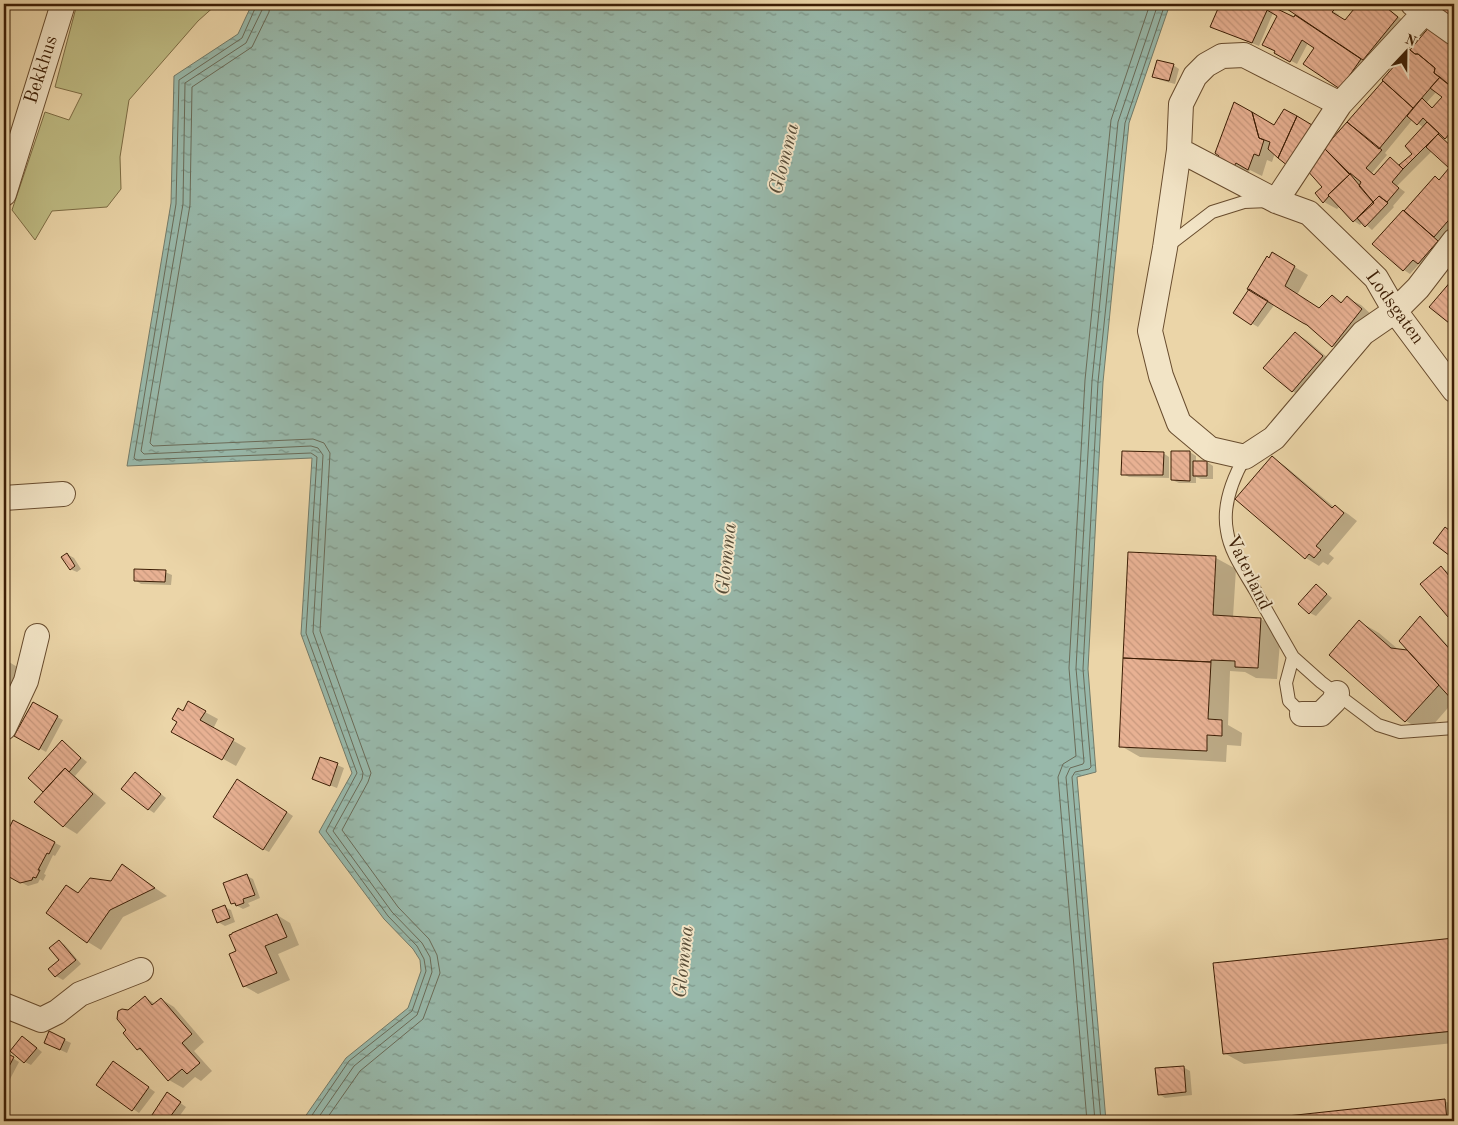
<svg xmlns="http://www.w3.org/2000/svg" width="1458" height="1125" viewBox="0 0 1458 1125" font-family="'Old Standard TT',serif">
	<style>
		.park { fill: #bebb83; stroke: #7d6c44 }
		.water { fill: url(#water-ripples); stroke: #737a68 }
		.shadow { fill: #0003; fill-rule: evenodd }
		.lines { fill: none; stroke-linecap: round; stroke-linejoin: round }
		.shore { stroke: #6a6b58; stroke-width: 1 }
		.building { fill: url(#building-back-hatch); stroke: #3c1e05 }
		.service-casing { stroke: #684c2e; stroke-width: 14 }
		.minor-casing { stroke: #684c2e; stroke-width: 26 }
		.service { stroke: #f2e4c6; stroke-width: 12 }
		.minor { stroke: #f2e4c6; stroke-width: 24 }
		.labels { text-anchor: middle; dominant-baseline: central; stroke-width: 4; stroke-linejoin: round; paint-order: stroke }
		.street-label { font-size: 19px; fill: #3c1e05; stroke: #f2e4c6 }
		.water-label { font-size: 20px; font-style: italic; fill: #584c37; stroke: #f2e4c6 }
	</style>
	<defs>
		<pattern id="water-ripples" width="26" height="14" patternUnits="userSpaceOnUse" patternTransform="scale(1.25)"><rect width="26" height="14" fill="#98b8aa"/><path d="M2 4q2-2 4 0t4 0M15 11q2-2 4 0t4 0" fill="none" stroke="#7d9588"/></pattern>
		<pattern id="building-back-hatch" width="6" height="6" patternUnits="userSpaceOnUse" patternTransform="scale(1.25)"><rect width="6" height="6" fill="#e8b193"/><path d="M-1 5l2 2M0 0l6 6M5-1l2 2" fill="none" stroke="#c8987d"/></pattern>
	</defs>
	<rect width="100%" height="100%" fill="#ebd5a8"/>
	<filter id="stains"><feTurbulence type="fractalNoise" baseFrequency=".004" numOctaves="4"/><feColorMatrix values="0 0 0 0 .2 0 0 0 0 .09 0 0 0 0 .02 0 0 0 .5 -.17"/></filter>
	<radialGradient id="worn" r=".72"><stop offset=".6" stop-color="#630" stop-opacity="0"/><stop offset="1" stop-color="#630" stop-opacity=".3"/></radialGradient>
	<path class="park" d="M77,4H217L198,21L129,100L120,157L121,189L107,207L52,211L35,240L12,210L45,112L69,120L82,94L55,87Z"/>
	<path class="water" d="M252,4H1170L1129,123L1103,382L1088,669L1096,772L1077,777L1106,1121H302L346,1058L408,1008L421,971L420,960L413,949L384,919L319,832L352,773L301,634L312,458L127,466L171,203L174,76L238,34Z"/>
	<path class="shadow" d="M1221,4H1267L1294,19L1297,14L1276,4H1323L1339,15L1338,17L1345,22L1359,4H1382L1404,21L1347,91L1315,47L1308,43L1297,64L1275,52L1278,15L1273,13L1259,46L1211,26Z
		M1454,43V139L1452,141L1445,137L1443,139L1454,148V225L1440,241L1425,267L1419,264L1410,274L1404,270L1374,244L1451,168L1432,151L1397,186L1405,192L1393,206L1394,207L1372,230L1363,222L1360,225L1354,221L1340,206L1337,209L1324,202V150L1409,51ZM1437,91L1444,97L1433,108L1427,102ZM1413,119L1424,128L1414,154L1401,166L1390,159L1376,176L1372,173L1387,155L1385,153Z
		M1173,65L1179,69L1175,84L1160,80L1154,76Z
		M1235,104L1295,168L1275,153L1272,162L1267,160L1262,176L1250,170L1247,175L1232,167Z
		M1273,254L1308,275L1297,295L1320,309L1332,296L1343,303L1347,298L1361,305L1375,318L1346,354L1333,346L1312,327L1275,304L1258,327L1234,313Z
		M1295,333L1308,341L1335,364L1306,399L1292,391Z
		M1190,452L1196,456V462H1207L1213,466V479H1201L1196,477V483H1179L1172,480Z
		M1163,453L1169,457V478L1129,477L1123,474Z
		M1272,458L1285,466L1334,507L1335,506L1348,514L1357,521L1329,554L1334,558L1328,565L1323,562L1319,566L1306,558L1237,499Z
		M67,554L74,558L81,569L77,572L70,569Z
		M1216,558L1236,569L1233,617L1261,619L1281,630L1277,679L1256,678L1245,672L1230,671L1228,725L1242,733L1241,746L1227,745L1226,762L1140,757L1121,746Z
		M1441,568L1447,571L1454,579V619L1448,616Z
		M165,572L172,575L171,585L141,584L135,580Z
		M1316,585L1332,598L1316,616L1310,613Z
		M1420,618L1426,622L1454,652V701L1426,733L1406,721L1331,655L1360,622L1379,633L1399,650L1410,651Z
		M4,659L19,668L4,697Z
		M33,704L63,720L46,752L16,735Z
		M184,712H205L218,719L213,729L246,748L236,766L173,731Z
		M62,742L87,762L75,776L106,803L77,834L64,826L36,802L45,792L29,778Z
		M321,758L344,768L337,788L314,779Z
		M141,778L166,798L154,813L148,809Z
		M244,784L293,816L269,852L263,849Z
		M14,822L61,846L55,856L53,855L44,874L46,875L43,881L40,879L38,883L28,886L4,873V842Z
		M122,866L167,896L123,917L101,950L88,942L80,894L111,883Z
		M247,876L253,879L260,898L248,903L250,906L243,909L232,903Z
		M224,907L231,910L235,922L225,926L218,922Z
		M277,915L290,923L299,945L278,954L290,980L258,994L244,986L231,955L237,952Z
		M1454,939V1043L1244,1064L1224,1053L1215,964Z
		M59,941L65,945L81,964L63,980L56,976L50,969L61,960Z
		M145,997L155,1004L161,999L174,1007L204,1042L194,1051L212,1071L201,1081L195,1077L183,1088L169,1080L146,1054L138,1049L124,1033L127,1030L128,1012Z
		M50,1033L71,1043L67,1053L52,1046Z
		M23,1037L42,1052L31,1065L25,1062Z
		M4,1053L19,1062L9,1081L4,1078Z
		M119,1066L155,1092L139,1113L97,1084Z
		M1183,1067L1190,1071L1192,1095L1165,1098L1159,1094Z
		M168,1094L186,1107L176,1121H150Z
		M1445,1101L1454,1106V1121H1289L1288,1117Z"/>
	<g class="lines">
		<path class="shore" d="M257,4L242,38L179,80L176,204L134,458L136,460L311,453L317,457L306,633L357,773L326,831L388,916L417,946L424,959L426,971L412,1011L349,1061L308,1121
			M263,4L262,10L246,43L185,83L183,204L141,451L144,454L311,446L318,448L323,455L313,632L363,773L362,779L333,831L392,912L422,943L430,957L432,972L417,1015L354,1066L316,1121
			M270,4L269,12L252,47L192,87L190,205L150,443L153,446L313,439L324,443L330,453L320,631L371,773L368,782L342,830L398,907L429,939L437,955L440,973L423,1019L360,1071L325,1121
			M1087,1121L1058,777L1063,764L1076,756L1069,668L1085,380L1111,120L1150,4
			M1095,1121L1066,777L1070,768L1083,764L1084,762L1076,668L1092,381L1118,122L1158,4
			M1101,1121L1072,777L1075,772L1089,769L1091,767L1083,669L1098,382L1125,123L1165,4"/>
	</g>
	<path class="building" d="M1220,4H1270L1252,43L1210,27Z
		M1275,4H1324L1334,10L1332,12L1345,20L1358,4H1382L1398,17L1363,60L1287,9Z
		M1438,4H1454V20L1436,8Z
		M1269,5L1294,17L1295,15L1361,59L1340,89L1303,64L1314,48L1302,40L1290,62L1274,53L1275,51L1262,45L1277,16L1267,10Z
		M1430,26L1454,43V89L1434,73L1435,68L1418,54H1415L1410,50Z
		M1409,49L1415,54H1418L1435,68L1434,73L1440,77L1413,108L1382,80Z
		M1157,60L1174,64L1169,81L1152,77Z
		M1440,77L1454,89V128L1445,139L1423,118L1417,125L1407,116L1422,98L1432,108L1442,97L1430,88Z
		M1383,81L1413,108L1379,149L1347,122Z
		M1234,102L1252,112L1259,138L1264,140L1259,156L1254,154L1248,170L1236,163L1233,168L1217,160L1219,156L1215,153Z
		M1284,109L1297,116L1278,158L1268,149L1270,142L1259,138L1252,112L1274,125Z
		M1297,116L1312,125L1288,166L1278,158Z
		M1347,122L1382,150L1366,168L1374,175L1390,157L1403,169L1392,182L1399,188L1387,202L1379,196L1373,202L1359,186L1361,182L1350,173L1349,174L1324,148Z
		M1427,122L1439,133L1403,169L1399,165L1412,154L1405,146Z
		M1438,134L1454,149V214L1434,237L1404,211L1435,176L1439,180L1449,168L1426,147Z
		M1324,148L1350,174L1328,195L1329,196L1323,203L1315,193L1322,187L1306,169Z
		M1350,174L1374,203L1353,222L1328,195Z
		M1379,196L1388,203L1365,227L1357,218Z
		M1403,210L1438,241L1418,264L1413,260L1403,271L1372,244Z
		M1272,252L1295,266L1285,286L1319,308L1332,295L1341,303L1347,296L1362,309L1332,347L1307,325L1303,323L1247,289L1267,256L1269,258Z
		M1452,280L1454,282V327L1429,307Z
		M1249,289L1268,301L1251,325L1233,313Z
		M1295,332L1323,356L1292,392L1263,368Z
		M1122,451L1164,452L1163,475H1121Z
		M1171,451H1190V481L1171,480Z
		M1272,456L1332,508L1335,505L1344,513L1316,546L1321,550L1314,558L1309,554L1305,559L1235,499Z
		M1193,461H1207V476H1193Z
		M1445,527L1454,534V559L1433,543Z
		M1128,552L1216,556L1213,615L1261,618L1258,668L1235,667V661L1211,660V662L1123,658Z
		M67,553L75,566L70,570L61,557Z
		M1441,566L1454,582V611L1448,617L1420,584Z
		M134,569L166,570L165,582L134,581Z
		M1316,584L1327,594L1309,614L1298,604Z
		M1420,616L1454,654V702L1399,641Z
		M1359,620L1391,648L1407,650L1439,685L1405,722L1329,655Z
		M1123,658L1211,662L1208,719L1222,720V736L1207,735V751L1119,747Z
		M188,701L206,711L200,720L234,739L222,760L171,732L177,722L172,719L178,708L183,711Z
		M33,702L58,716L39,750L14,736Z
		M62,740L81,758L69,772L65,768L43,792L28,778Z
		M320,757L338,763L330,786L312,779Z
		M65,768L93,794L63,827L34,802Z
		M135,772L161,794L148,810L121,789Z
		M237,779L287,812L263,850L213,817Z
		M13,820L55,842L49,854L47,853L38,870H40L36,878L33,877L32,880L20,883L4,874V839Z
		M122,864L155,888L110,910L87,943L46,913L66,885L78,893L90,878L111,881Z
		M247,874L255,895L243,899L244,903L236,906L235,903L231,904L223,883Z
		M225,905L230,918L217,923L212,910Z
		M277,914L287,937L265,946L277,973L243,987L229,954L236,951L229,935L232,934V933Z
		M1454,938V1031L1223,1054L1213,963Z
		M59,940L76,960L55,977L48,969L59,960L49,948Z
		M145,996L152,1005L161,998L192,1034L182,1043L200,1063L187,1074L182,1069L168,1081L140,1048L137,1050L123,1033L126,1030L117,1019L118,1011L122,1009L128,1010Z
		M49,1031L65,1039L60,1050L44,1043Z
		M22,1036L37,1048L24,1063L10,1051Z
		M4,1052L14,1057L4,1076Z
		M113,1061L149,1087L132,1111L96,1085Z
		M1184,1066L1186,1092L1158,1095L1155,1068Z
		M167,1092L181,1102L167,1121H148Z
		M1445,1099L1447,1121H1287V1116Z
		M1187,1118V1121H1136Z"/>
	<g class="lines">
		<g class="service-casing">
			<path id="service" d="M1165,248L1212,212L1244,202L1269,201
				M1245,457C1233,478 1222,505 1227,531C1230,552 1244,571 1255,590C1267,612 1280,634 1293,657L1286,683L1289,701L1302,714
				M1293,657L1321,682L1378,725L1400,732L1454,728"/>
		</g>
		<g class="minor-casing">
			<path id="minor" d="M1413,4L1454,33
				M1340,104L1244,55L1222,56L1206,65L1195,76L1181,104L1179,150L1165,248L1150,331L1161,376L1179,423L1210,449L1245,457L1274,438L1363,333L1395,311L1418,288L1454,241
				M1179,150L1276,201L1309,213L1376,278L1395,311L1454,390
				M4,194L63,4
				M1276,201L1340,104L1424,13
				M4,498L63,494
				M1302,714H1321L1334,701L1337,693
				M4,728L26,681L37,636
				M4,1005L41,1020L57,1012L80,994L141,970"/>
		</g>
		<use href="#service" class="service"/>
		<use href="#minor" class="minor"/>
	</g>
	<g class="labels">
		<g class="street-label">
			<text transform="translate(42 70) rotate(-72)">Bekkhus</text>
			<text transform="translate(1394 308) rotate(54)">Lodsgaten</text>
			<text transform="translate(1248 573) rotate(64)">Vaterland</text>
		</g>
		<g class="water-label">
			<text transform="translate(785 159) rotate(-76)">Glomma</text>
			<text transform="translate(727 559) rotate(-84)">Glomma</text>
			<text transform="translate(684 962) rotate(-84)">Glomma</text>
		</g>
	</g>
	<rect width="1458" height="1125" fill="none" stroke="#ebd5a8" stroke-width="20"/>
	<rect x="5" y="5" width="1448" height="1115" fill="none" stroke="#3c1e05" stroke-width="2.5"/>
	<rect x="10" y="10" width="1438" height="1105" fill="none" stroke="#3c1e05"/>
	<g transform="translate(1406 52) rotate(22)" stroke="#f2e4c6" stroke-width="4" paint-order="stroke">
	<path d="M0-4L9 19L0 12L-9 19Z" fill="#3c1e05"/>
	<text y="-8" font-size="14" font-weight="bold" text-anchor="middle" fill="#3c1e05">N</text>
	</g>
	<rect width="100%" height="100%" filter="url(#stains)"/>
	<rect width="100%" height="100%" fill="url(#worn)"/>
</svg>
